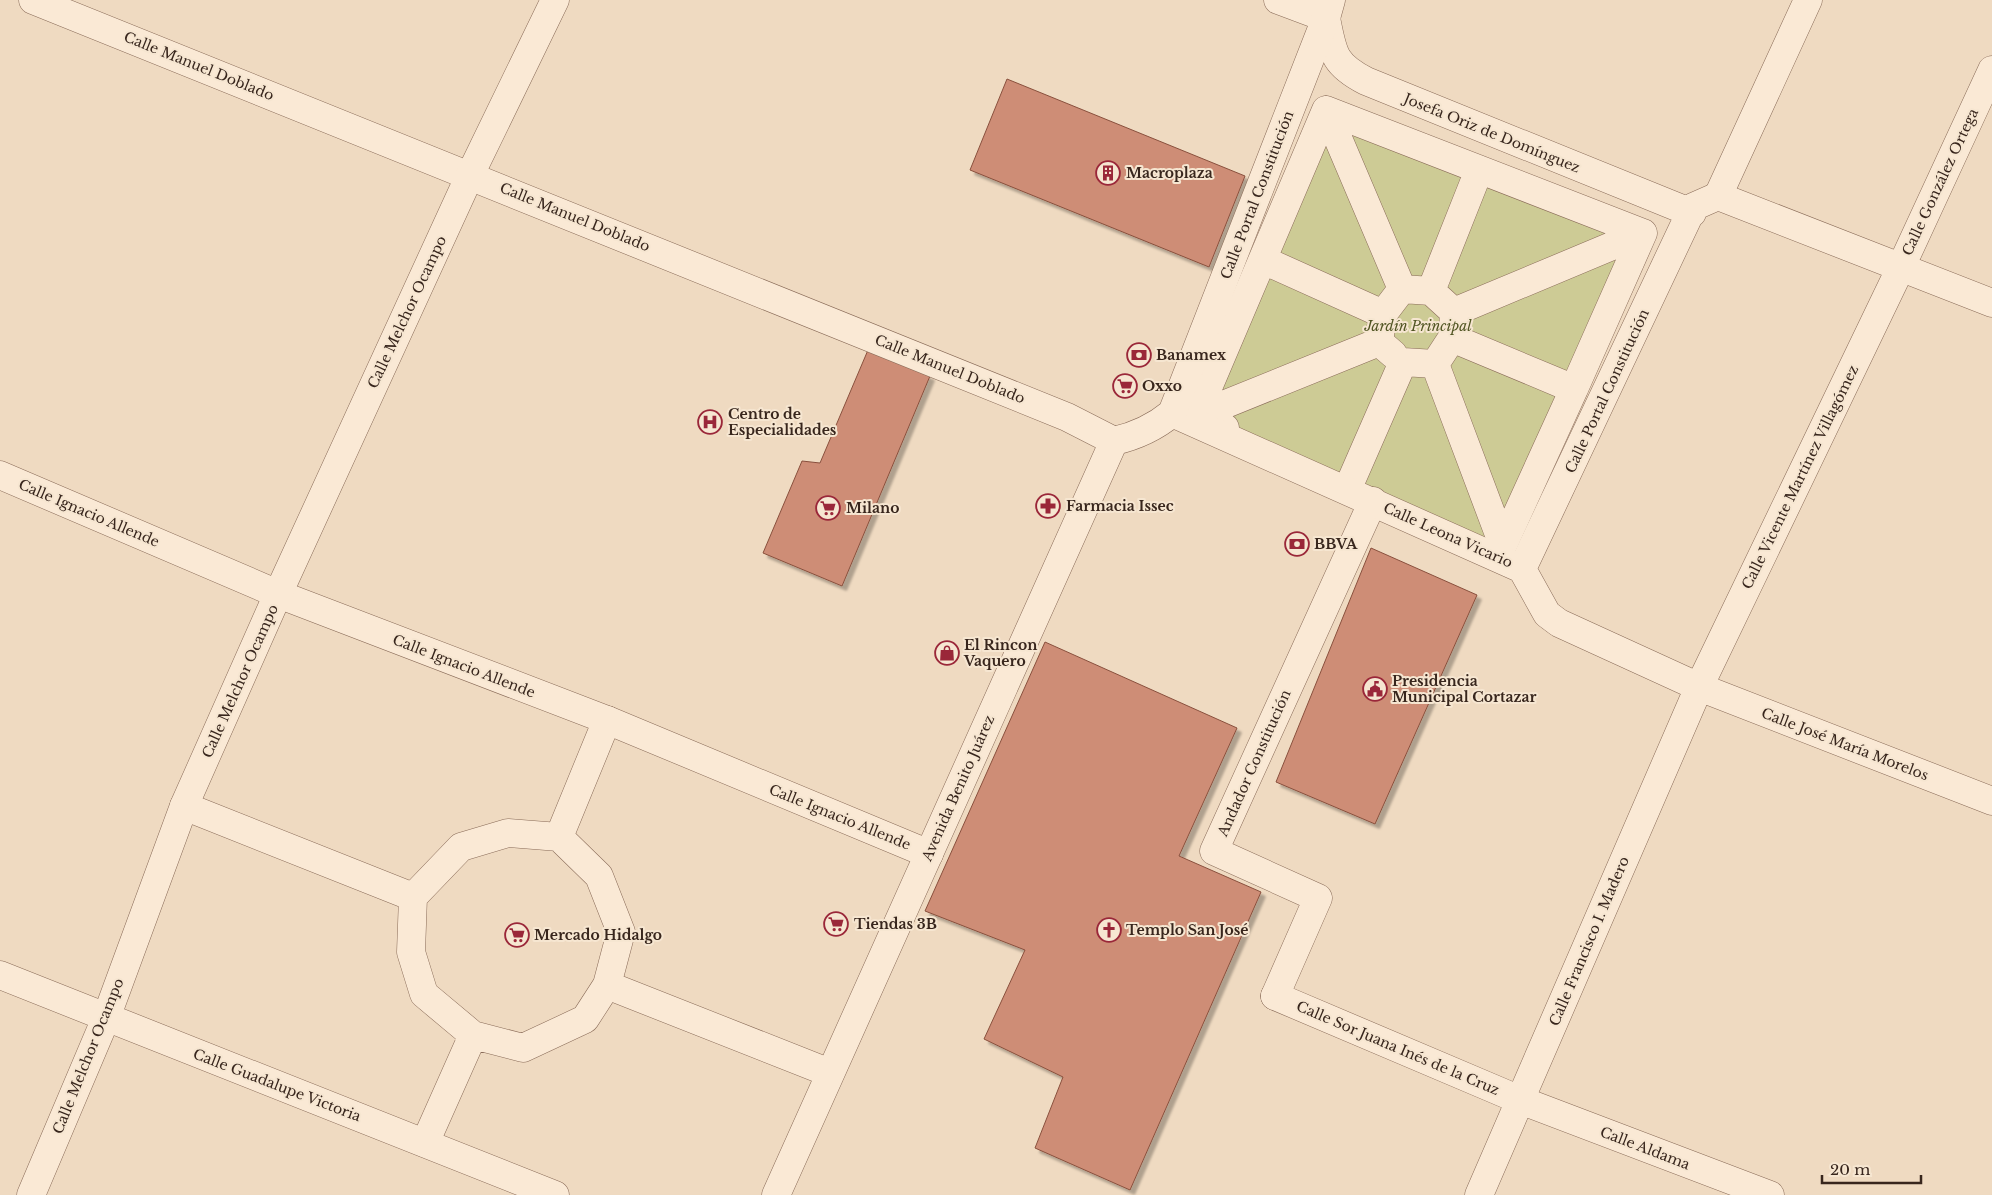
<svg xmlns="http://www.w3.org/2000/svg" width="1992" height="1195" viewBox="0 0 1992 1195" font-family="'Libre Baskerville',serif">
	<style>
		.green { fill: #cdcb95 }
		.building { fill: #ce8d76; stroke: #89503d; filter: url(#shadow) }
		.lines { fill: none; stroke-linecap: round; stroke-linejoin: round }
		.pedestrian-casing { stroke: #896b58; stroke-width: 29 }
		.minor-casing { stroke: #896b58; stroke-width: 29 }
		.tertiary-casing { stroke: #896b58; stroke-width: 29 }
		.pedestrian { stroke: #fae9d5; stroke-width: 28 }
		.minor { stroke: #fae9d5; stroke-width: 28 }
		.tertiary { stroke: #fae9d5; stroke-width: 28 }
		.labels { text-anchor: middle; dominant-baseline: central; stroke-width: 4; stroke-linejoin: round; paint-order: stroke }
		.street-label { font-size: 14px; fill: #38261d; stroke: #f6e6d1 }
		.poi-label { font-size: 14px; font-weight: bold; fill: #38261d; stroke: #f6e6d1; text-anchor: start }
		.park-label { font-size: 14px; font-style: italic; fill: #515523; stroke: #f6e6d1 }
	</style>
	<defs>
		<filter id="shadow"><feDropShadow dx="4.5" dy="4.5" stdDeviation="1" flood-color="#0004"/></filter>
	</defs>
	<rect width="100%" height="100%" fill="#efdac1"/>
	<path class="green" d="M1326,110L1643,233L1503,545L1196,416Z"/>
	<path class="building" d="M1007,79L1245,176L1209,267L970,170Z
		M868,350L930,376L842,586L763,553L802,461L820,463Z
		M1371,548L1477,595L1375,824L1276,782Z
		M1045,642L1237,728L1179,856L1261,892L1130,1190L1035,1148L1063,1077L984,1039L1025,950L925,911Z"/>
	<g class="lines">
		<g class="pedestrian-casing">
			<path id="pedestrian" d="M1326,110L1402,289
				M1718,196L1808,0
				M1263,260L1383,314
				M1431,291L1479,170
				M1454,312L1643,233
				M1393,354L1379,342L1383,314L1402,289L1431,291L1454,312L1453,331
				M1196,416L1379,342
				M1225,428L1196,416L1326,110L1643,233L1574,389
				M1351,481L1403,362L1435,364L1503,545L1574,389L1452,338L1435,364
				M184,806L413,897
				M508,833L559,837L599,876L621,932L607,985L585,1019L523,1048L473,1035L424,994L411,952L413,897L461,847Z
				M559,837L607,720
				M607,985L830,1073
				M1275,996L1318,898L1214,851L1373,501
				M425,1143L473,1035"/>
		</g>
		<g class="minor-casing">
			<path id="minor" d="M33,0L1067,417L1114,441
				M1278,0L1326,18C1333,53 1333,64 1366,81L1692,213
				M1172,413L1522,569L1547,614L1559,623L1699,687L1992,801
				M0,475L278,594L607,720L929,854
				M1522,569L1693,207L1718,196L1992,303
				M0,975L555,1195
				M1275,996L1520,1100L1770,1195
				M1479,1195L1699,687L1901,267L1992,70"/>
		</g>
		<g class="tertiary-casing">
			<path id="tertiary" d="M31,1195L106,1018L184,806L278,594L470,175L555,0
				M776,1195L1114,441C1136,436 1154,428 1172,413L1326,18L1331,0"/>
		</g>
		<use href="#pedestrian" class="pedestrian"/>
		<use href="#minor" class="minor"/>
		<use href="#tertiary" class="tertiary"/>
	</g>
	<defs>
		<g id="building-ring" transform="scale(1.25)"><circle r="9.5" fill="#f6e6d1" stroke="#9a2739" stroke-width="1.5"/><path d="M-4-6H4V6H1V3H-1V6H-4ZM-2.5-4.3h1.7v1.8h-1.7ZM.8-4.3h1.7v1.8H.8ZM-2.5-1h1.7V.8h-1.7ZM.8-1h1.7V.8H.8Z" fill="#9a2739"/></g>
		<g id="bank-ring" transform="scale(1.25)"><circle r="9.5" fill="#f6e6d1" stroke="#9a2739" stroke-width="1.5"/><path d="M-6-4H6V4H-6ZM0-2.3a2.3 2.3 0 1 0 0 4.6a2.3 2.3 0 1 0 0-4.6Z" fill="#9a2739"/></g>
		<g id="supermarket-ring" transform="scale(1.25)"><circle r="9.5" fill="#f6e6d1" stroke="#9a2739" stroke-width="1.5"/><path d="M-6-5.5h2.5l.6 2H6L4.5 2H-2.5L-4.4-4H-6ZM-1.5 3.2a1.3 1.3 0 1 0 .1 0ZM3 3.2a1.3 1.3 0 1 0 .1 0Z" fill="#9a2739"/></g>
		<g id="hospital-ring" transform="scale(1.25)"><circle r="9.5" fill="#f6e6d1" stroke="#9a2739" stroke-width="1.5"/><path d="M-5-5h3v3.5h4V-5h3V5h-3V1.5h-4V5h-3Z" fill="#9a2739"/></g>
		<g id="pharmacy-ring" transform="scale(1.25)"><circle r="9.5" fill="#f6e6d1" stroke="#9a2739" stroke-width="1.5"/><path d="M-2-6h4v4h4v4h-4v4h-4v-4h-4v-4h4Z" fill="#9a2739"/></g>
		<g id="shop-ring" transform="scale(1.25)"><circle r="9.5" fill="#f6e6d1" stroke="#9a2739" stroke-width="1.5"/><path d="M-5-2.5h2.3a2.7 3.5 0 0 1 5.4 0H5L5.5 6h-11ZM-1.5-2.5h3a1.5 2.3 0 0 0-3 0Z" fill="#9a2739"/></g>
		<g id="civic-ring" transform="scale(1.25)"><circle r="9.5" fill="#f6e6d1" stroke="#9a2739" stroke-width="1.5"/><path d="M-.6-6.5H3V-4.5H.6V-3L4-1V1h2V6H-6V1h2V-1L-.6-3ZM-1.2 2.5V6h2.4V2.5Z" fill="#9a2739"/></g>
		<g id="church-ring" transform="scale(1.25)"><circle r="9.5" fill="#f6e6d1" stroke="#9a2739" stroke-width="1.5"/><path d="M-1.2-6h2.4v3.5h3.3v2.4h-3.3V6h-2.4V-.1h-3.3v-2.4h3.3Z" fill="#9a2739"/></g>
	</defs>
	<g fill-rule="evenodd">
		<use href="#building-ring" x="1108" y="173"/>
		<use href="#bank-ring" x="1139" y="355"/>
		<use href="#supermarket-ring" x="1125" y="386"/>
		<use href="#hospital-ring" x="710" y="422"/>
		<use href="#pharmacy-ring" x="1048" y="506"/>
		<use href="#supermarket-ring" x="828" y="508"/>
		<use href="#bank-ring" x="1297" y="544"/>
		<use href="#shop-ring" x="947" y="653"/>
		<use href="#civic-ring" x="1375" y="689"/>
		<use href="#supermarket-ring" x="836" y="924"/>
		<use href="#church-ring" x="1109" y="930"/>
		<use href="#supermarket-ring" x="517" y="935"/>
	</g>
	<g class="labels">
		<g class="street-label">
			<text transform="translate(199 66) rotate(22)">Calle Manuel Doblado</text>
			<text transform="translate(1492 133) rotate(22)">Josefa Oriz de Domínguez</text>
			<text transform="translate(1940 182) rotate(-65)">Calle González Ortega</text>
			<text transform="translate(1257 195) rotate(-69)">Calle Portal Constitución</text>
			<text transform="translate(575 217) rotate(22)">Calle Manuel Doblado</text>
			<text transform="translate(407 312) rotate(-65)">Calle Melchor Ocampo</text>
			<text transform="translate(950 369) rotate(22)">Calle Manuel Doblado</text>
			<text transform="translate(1607 391) rotate(-65)">Calle Portal Constitución</text>
			<text transform="translate(1800 477) rotate(-64)">Calle Vicente Martínez Villagómez</text>
			<text transform="translate(89 513) rotate(23)">Calle Ignacio Allende</text>
			<text transform="translate(1448 535) rotate(24)">Calle Leona Vicario</text>
			<text transform="translate(464 666) rotate(21)">Calle Ignacio Allende</text>
			<text transform="translate(240 681) rotate(-66)">Calle Melchor Ocampo</text>
			<text transform="translate(1845 744) rotate(21)">Calle José María Morelos</text>
			<text transform="translate(1254 763) rotate(-66)">Andador Constitución</text>
			<text transform="translate(958 788) rotate(-66)">Avenida Benito Juárez</text>
			<text transform="translate(840 817) rotate(22)">Calle Ignacio Allende</text>
			<text transform="translate(1589 941) rotate(-67)">Calle Francisco I. Madero</text>
			<text transform="translate(1398 1048) rotate(23)">Calle Sor Juana Inés de la Cruz</text>
			<text transform="translate(88 1056) rotate(-68)">Calle Melchor Ocampo</text>
			<text transform="translate(277 1085) rotate(21)">Calle Guadalupe Victoria</text>
			<text transform="translate(1645 1148) rotate(21)">Calle Aldama</text>
		</g>
		<g class="poi-label">
			<text x="1126" y="173">Macroplaza</text>
			<text x="1156" y="355">Banamex</text>
			<text x="1142" y="386">Oxxo</text>
			<text x="728" y="414">Centro de<tspan x="728" dy="16">Especialidades</tspan></text>
			<text x="1066" y="506">Farmacia Issec</text>
			<text x="846" y="508">Milano</text>
			<text x="1314" y="544">BBVA</text>
			<text x="964" y="645">El Rincon<tspan x="964" dy="16">Vaquero</tspan></text>
			<text x="1392" y="681">Presidencia<tspan x="1392" dy="16">Municipal Cortazar</tspan></text>
			<text x="854" y="924">Tiendas 3B</text>
			<text x="1126" y="930">Templo San José</text>
			<text x="534" y="935">Mercado Hidalgo</text>
		</g>
		<g class="park-label">
			<text x="1418" y="326">Jardín Principal</text>
		</g>
	</g>
	<path d="M1822 1175v8h99v-8" fill="none" stroke="#38261d" stroke-width="2.5"/>
	<text x="1830" y="1175" font-size="15" fill="#38261d" stroke="#f6e6d1" stroke-width="4" paint-order="stroke">20 m</text>
</svg>
